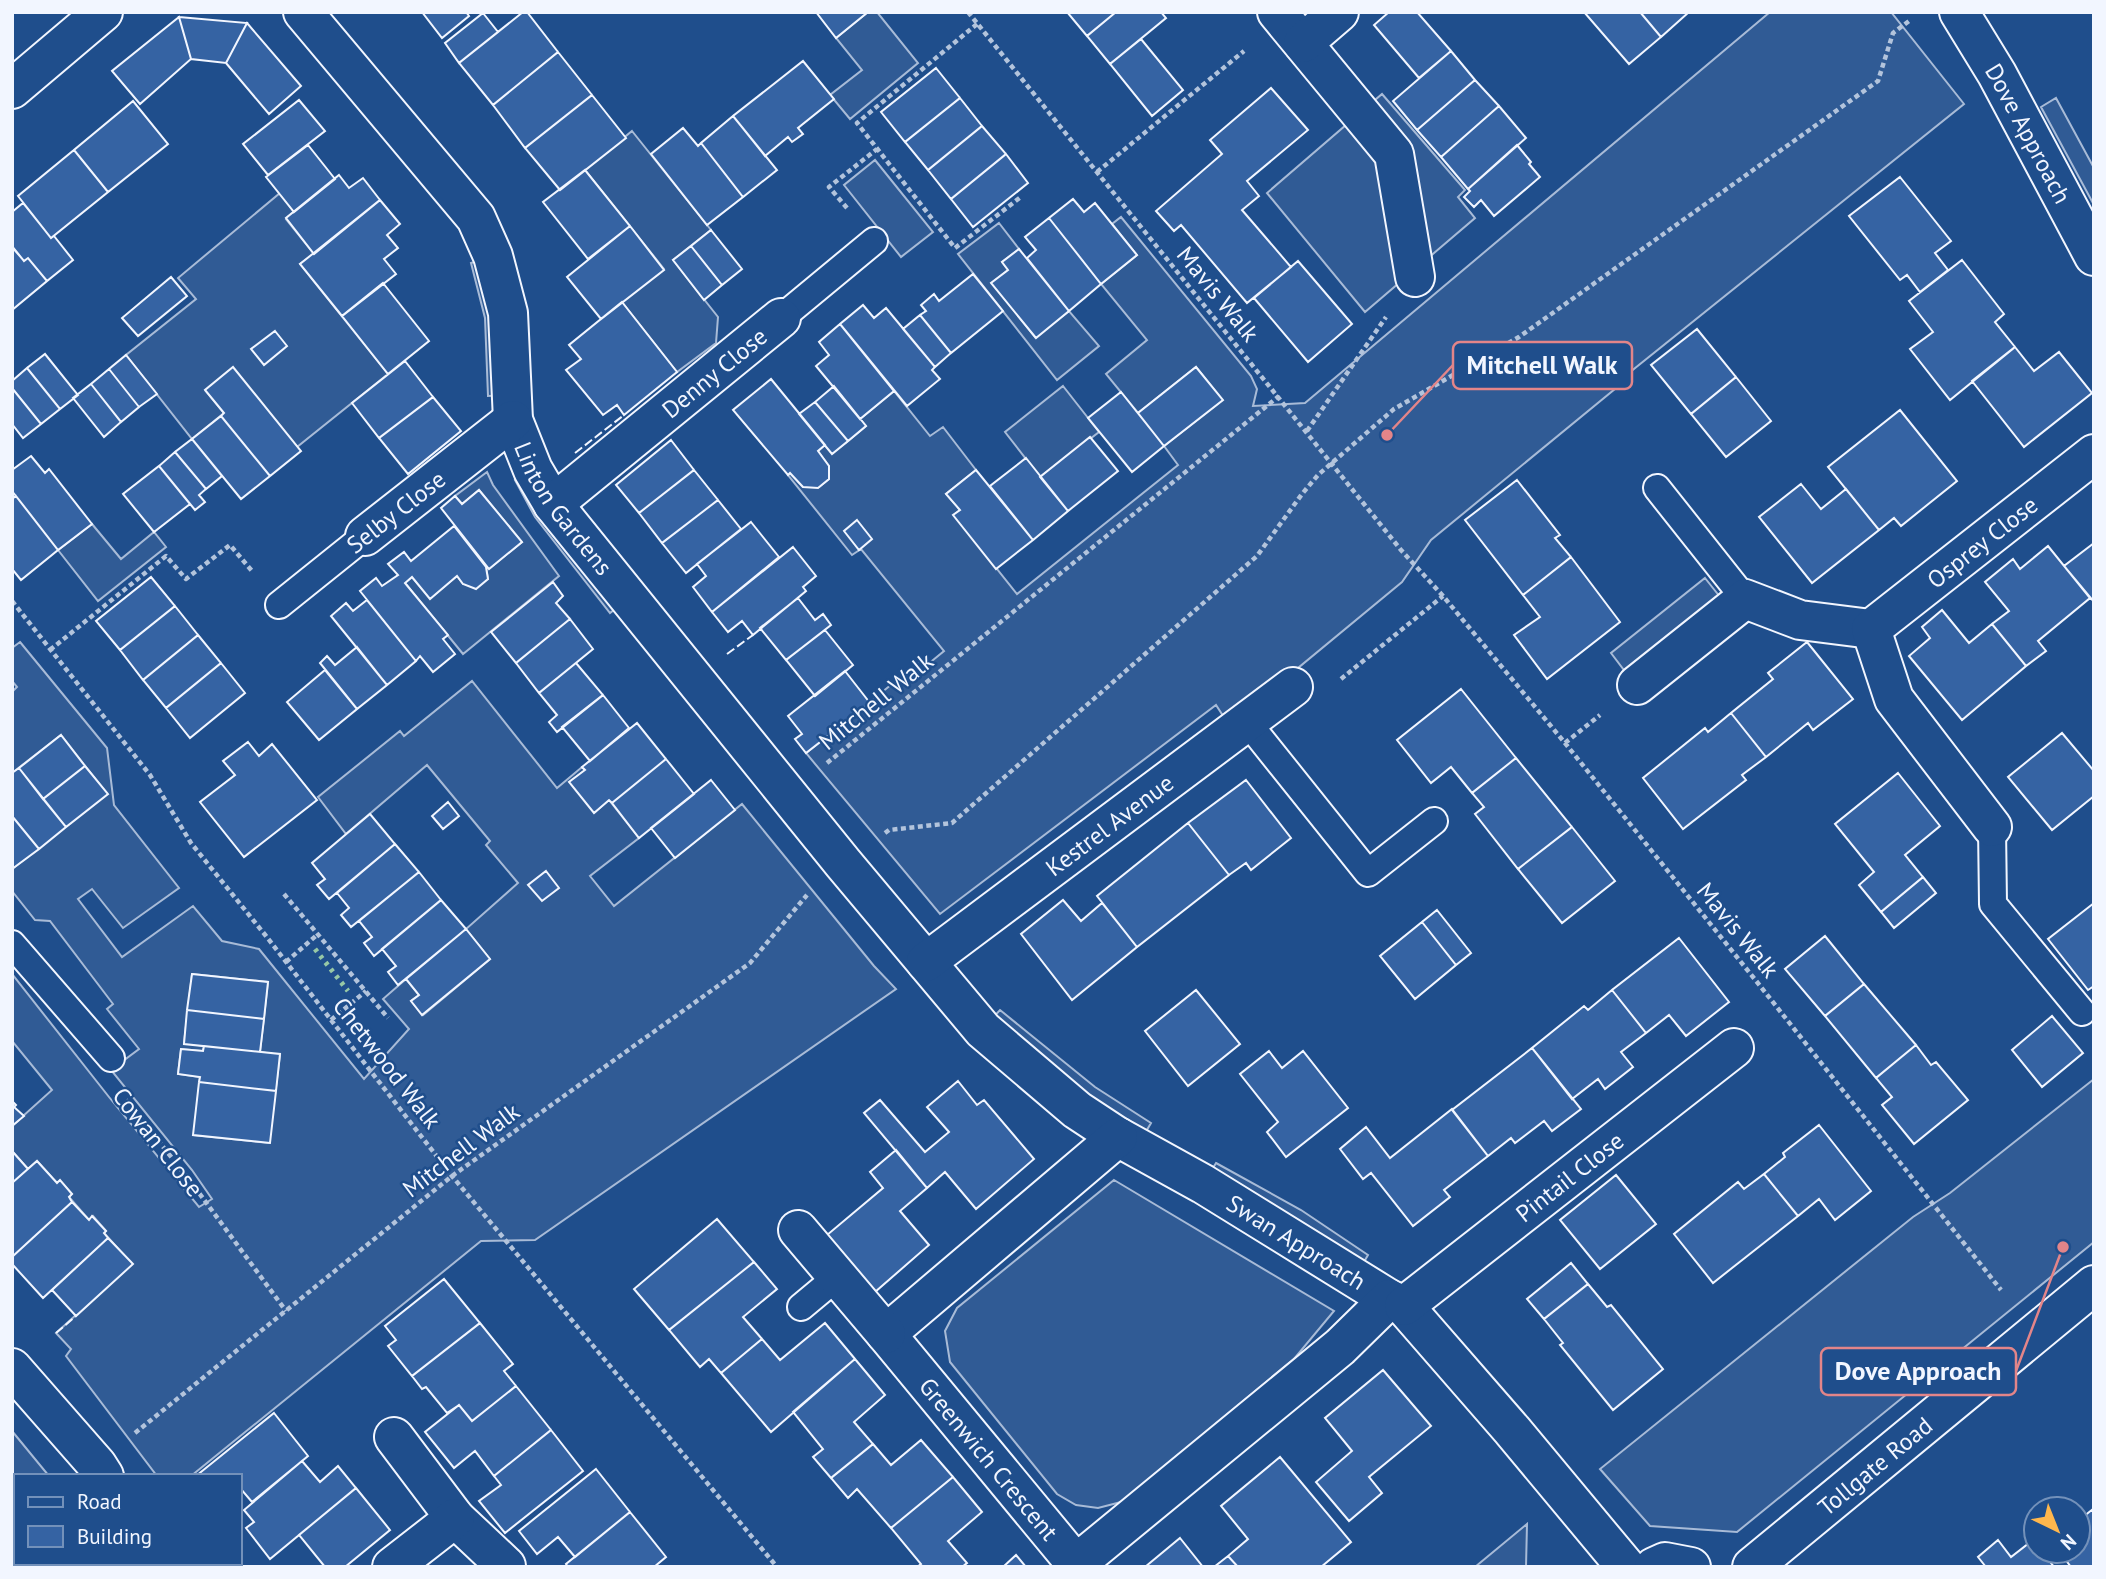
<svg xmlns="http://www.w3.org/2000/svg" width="2106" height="1579" viewBox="0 0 2106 1579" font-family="'PT Sans',sans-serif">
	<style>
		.built { fill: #305b95; stroke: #a8bbd7; stroke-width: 2; fill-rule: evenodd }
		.building { fill: #3563a3; stroke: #f2f6ff; stroke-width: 2 }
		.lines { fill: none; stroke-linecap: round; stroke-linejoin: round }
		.lane-casing { stroke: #f2f6ff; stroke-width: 30 }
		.street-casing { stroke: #f2f6ff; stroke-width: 42 }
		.secondary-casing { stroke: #f2f6ff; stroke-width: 42 }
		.path { stroke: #b3c4dc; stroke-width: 4.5; stroke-dasharray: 5 3.5; stroke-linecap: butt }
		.lane { stroke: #1f4e8c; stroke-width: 26 }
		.street { stroke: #1f4e8c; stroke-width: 38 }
		.secondary { stroke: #1f4e8c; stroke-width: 38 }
		.hedge { stroke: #97c8a6; stroke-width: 5; stroke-dasharray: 3.5 5; stroke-linecap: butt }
		.fence { stroke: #f2f6ff; stroke-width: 2; stroke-dasharray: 9 3.5; stroke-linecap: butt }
		.labels { text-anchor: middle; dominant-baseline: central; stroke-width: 5; stroke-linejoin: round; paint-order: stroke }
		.street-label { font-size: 24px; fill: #f2f6ff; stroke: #1f4e8c }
		.leader { fill: none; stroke: #e38589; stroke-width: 2.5 }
		.callout-dot { fill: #e38589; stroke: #1f4e8c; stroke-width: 2.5 }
		.callout { fill: #1f4e8c; stroke: #e38589; stroke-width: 2.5 }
		.callout-label { font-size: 26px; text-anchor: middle; font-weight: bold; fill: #f2f6ff }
	</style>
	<rect width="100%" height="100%" fill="#1f4e8c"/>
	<path class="built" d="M868,12H877L918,63L850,119L830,95L862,70L836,38Z
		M1770,12H1891L1964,104L1619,381L1621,384L1431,540L1402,582L1229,725L1216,705L940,914L806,753L922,660L927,665L944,651L861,549L852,555L788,475L790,473L803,487H819L829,479V466L818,451L825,445L832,453L848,441L866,426L860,419L894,391L930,436L943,427L976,470L946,494L960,510L954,515L1017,594L1178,465L1164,446L1222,400L1196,367L1138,413L1106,374L1147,340L1101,284L1137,255L1112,224L1121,217L1251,376L1257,389L1253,406L1305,403Z
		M1382,94L1465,190L1458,197L1475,218L1365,312L1267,193Z
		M2056,98L2094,168V205L2041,107Z
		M632,131L711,230L673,260L718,317L716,343L677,372L622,302L664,269L585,170Z
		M875,160L933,232L901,257L844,185Z
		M280,193L294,212L286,219L314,254L300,264L388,374L297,447L205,390L224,413L192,439L126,355L196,299L178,278Z
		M999,223L1019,249L1002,262L1008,270L992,283L1035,337L1069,311L1099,346L1057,380L958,254Z
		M489,258L508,395L488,396L485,318L471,263Z
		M1063,386L1099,432L1040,477L1005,432Z
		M487,472L493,485L559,576L463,654L405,583L412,577L430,598L457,576L463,584L488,579L486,567L479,559L480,558L490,568L522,542L479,490L462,504L455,496Z
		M531,473L625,601L610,613L535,517L515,480Z
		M92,524L121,559L154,532L166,547L98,601L58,550Z
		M1705,578L1724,602L1630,678L1611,653Z
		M20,642L107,748L114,805L179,888L123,928L92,889L78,899L122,957L193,906L222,941L259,949L364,1079L409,1029L383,999L406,979L419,995L411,1001L423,1015L490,959L466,929L518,883L486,845L490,841L427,765L346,834L318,797L400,731L404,736L472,681L557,788L582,767L585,770L570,782L595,812L609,800L639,838L590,876L614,906L742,804L874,966L896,989L535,1240L481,1241L191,1476H157L66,1356L71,1349L56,1333L132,1264L104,1233L106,1231L93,1216L89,1220L69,1197L72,1194L60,1181L57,1183L37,1161L28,1169L12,1151V1126L52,1090L12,1041V974L109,1097L199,1207L212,1199L192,1170L111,1070L139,1049L107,1009L113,1004L50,921L35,920L12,891V869L107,794L61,735L12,773V692L17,687L12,681V648ZM192,974L268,982L260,1052L280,1055L269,1143L194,1135L200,1077L178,1074L181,1049L203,1051L204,1046L184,1043Z
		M1000,1010L1095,1087L1151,1123L1141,1140L988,1023Z
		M2094,1079V1242L1737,1532L1650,1526L1600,1469L1913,1217L1950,1193Z
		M1216,1163L1301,1210L1368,1255L1358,1272L1207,1178Z
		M1114,1180L1334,1311L1294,1359L1121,1502L1098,1508L1076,1505L1057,1494L950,1362L945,1331L957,1308Z
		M12,1431L49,1476H16V1563H85L81,1567H12Z
		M1527,1524L1526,1567H1475Z"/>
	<path class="building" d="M422,12H466L469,16L442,38Z
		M523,12H527L558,52L493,105L459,63Z
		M816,12H868L836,38Z
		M1067,12H1116L1087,36Z
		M1116,12H1161L1166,18L1110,64L1087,36Z
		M1389,12H1417L1451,51L1419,78L1374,25Z
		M1584,12H1640L1661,37L1629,64Z
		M1640,12H1689L1661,37Z
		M483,13L498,32L459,63L445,43Z
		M179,17L191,59L140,104L112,71Z
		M179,17L247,23L226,63L191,59Z
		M247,23L301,86L269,114L226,63Z
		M1141,39L1183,90L1152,116L1110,64Z
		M1451,51L1475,80L1417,130L1393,101Z
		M558,52L592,95L525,148L493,105Z
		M803,61L834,99L798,128L803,134L792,142L788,137L765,156L733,116Z
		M936,68L960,98L905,142L881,112Z
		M1475,80L1499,106L1441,157L1417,130Z
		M1271,88L1308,130L1247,181L1259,196L1242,210L1291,267L1247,303L1181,225L1174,231L1156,211L1222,154L1210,140Z
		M592,95L626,138L560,190L525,148Z
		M960,98L982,126L928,170L905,142Z
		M299,100L325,131L268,175L243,144Z
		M133,101L168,144L108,192L74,150Z
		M1499,106L1526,138L1468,189L1441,157Z
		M733,116L777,170L743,197L701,143Z
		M982,126L1006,154L951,199L928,170Z
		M683,128L698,146L701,143L743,197L707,225L651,154Z
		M308,145L335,179L294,212L266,177Z
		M1517,145L1531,162L1529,164L1540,177L1494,216L1481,200L1474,207L1464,197L1470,191L1468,189Z
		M74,150L108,192L51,238L18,196Z
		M1006,154L1028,183L973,227L951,199Z
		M585,170L630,226L588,259L543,202Z
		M339,175L349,188L363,178L380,200L314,254L286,218Z
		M1900,177L1951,241L1935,253L1948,270L1920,292L1907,275L1900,280L1849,216Z
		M1073,199L1084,212L1095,203L1137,255L1101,284L1049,218Z
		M380,200L400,224L387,235L398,248L384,259L396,274L342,316L300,264Z
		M23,203L51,238L54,236L73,260L47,281L28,258L24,261L12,246V212Z
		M1049,218L1101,284L1069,311L1027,258L1036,250L1025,237Z
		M630,226L664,270L601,319L567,277Z
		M711,230L742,269L722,285L691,246Z
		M691,246L722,285L704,300L673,260Z
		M12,247L24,261L28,258L47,281L12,310Z
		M1019,249L1069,311L1036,338L991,283L1008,270L1002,262Z
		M1962,260L2004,314L1995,322L2015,347L1950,400L1910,349L1933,332L1909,301Z
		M1298,261L1352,324L1308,362L1254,298Z
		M973,274L1003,311L951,353L920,315L926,311L921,305L934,294L939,301Z
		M171,277L187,296L138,336L122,318Z
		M383,283L429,341L388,374L342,316Z
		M622,302L677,372L624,415L617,405L603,415L566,370L581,359L569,345Z
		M863,305L874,318L886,308L935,367L932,370L940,379L907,406L840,324Z
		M920,315L951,353L935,367L903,329Z
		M840,324L894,391L860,419L816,366L829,355L819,342Z
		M1697,329L1736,377L1691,414L1651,365Z
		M275,331L287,346L264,365L251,349Z
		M2015,347L2034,371L2059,352L2092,393L2024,447L1972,381Z
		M45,354L78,395L60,409L27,368Z
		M126,355L157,394L139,407L109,369Z
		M405,361L433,397L379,438L352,403Z
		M233,367L301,451L270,476L221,416L224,413L205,390Z
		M1196,367L1223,400L1164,446L1138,413Z
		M27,368L60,409L41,424L12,388V381Z
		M109,369L139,407L121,422L91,384Z
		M1736,377L1771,421L1726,457L1691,414Z
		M771,379L825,445L818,451L829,466V479L818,488L803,487L790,473L788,475L733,410Z
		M91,384L121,422L104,437L73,398Z
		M834,386L866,426L848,441L815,402Z
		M12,388L41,424L23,438L12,424Z
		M1121,392L1164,446L1132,472L1088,418Z
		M433,397L461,431L408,474L379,438Z
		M815,402L848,441L832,454L799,414Z
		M1900,410L1957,481L1901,526L1894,518L1879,530L1828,467Z
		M221,416L270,476L241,499L192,439Z
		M1090,437L1118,471L1068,511L1040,477Z
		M192,439L222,476L206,489L175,452Z
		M671,440L694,470L639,513L616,485Z
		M175,452L206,489L199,495L205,502L195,510L159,466Z
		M31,456L45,473L49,469L92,524L58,550L12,491V470Z
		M1026,458L1068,511L1033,540L990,486Z
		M159,466L190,504L154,532L123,494Z
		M694,470L718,500L662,543L639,513Z
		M976,470L1033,540L996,569L953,515L960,510L946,494Z
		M1517,480L1560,535L1555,538L1571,557L1523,595L1465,520Z
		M1801,484L1821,509L1846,489L1879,530L1812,583L1759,517Z
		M479,490L522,542L489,569L441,508L455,496L462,504Z
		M16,496L58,550L21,580L12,569V499Z
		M718,500L741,529L686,573L662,543Z
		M857,520L872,539L859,550L844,531Z
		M751,522L779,557L712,612L693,587L706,576L697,564Z
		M454,526L486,567L488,579L476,589L463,584L457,576L430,599L412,577L405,583L448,635L443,639L455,654L433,672L420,656L416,661L360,591L376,578L382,586L398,575L388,564L404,552L411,561Z
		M2094,543V602L2064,566Z
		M2048,546L2090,598L2038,641L2046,651L2026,666L1992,624L2009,611L1985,582L2013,559L2020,569Z
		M793,547L816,576L803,587L806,591L753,635L742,621L728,632L712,612Z
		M1571,557L1620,622L1547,679L1514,635L1540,617L1523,595Z
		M151,577L175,606L120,650L96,621Z
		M553,582L563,596L556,603L570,619L516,663L491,632Z
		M798,598L815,620L823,614L831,625L786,660L760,628Z
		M367,600L416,661L387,685L331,616L346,603L353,611Z
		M175,606L198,635L143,680L120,650Z
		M1942,610L1969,643L1992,624L2026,666L1962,720L1909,656L1930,638L1922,627Z
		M570,619L593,649L539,693L516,663Z
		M825,630L853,665L815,696L786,660Z
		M198,635L221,663L166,708L143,680Z
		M1807,642L1853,699L1813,730L1808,723L1766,757L1731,713L1773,679L1768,673Z
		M357,647L387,685L357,709L320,663L327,656L335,665Z
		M221,663L245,693L190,738L166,708Z
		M576,663L603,695L557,732L549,722L557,715L539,693Z
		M325,670L357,709L319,740L287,702Z
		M845,671L870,703L806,753L795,739L802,734L788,716Z
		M1461,689L1516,758L1472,793L1451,767L1431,783L1397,740Z
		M603,695L629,728L590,761L562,727Z
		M1731,713L1766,757L1742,775L1746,780L1683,829L1643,778L1705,728L1708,732Z
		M637,723L666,759L612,803L609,800L594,813L569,782L585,770L582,767Z
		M2062,733L2094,771V796L2052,830L2008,777Z
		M61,735L85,766L43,799L19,768Z
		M248,742L259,756L272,744L317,800L244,857L200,802L235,775L223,761Z
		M1516,758L1572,827L1518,869L1475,814L1484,807L1472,793Z
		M666,759L694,794L639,838L612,803Z
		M85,766L108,794L66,827L43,799Z
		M19,768L66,827L39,849L12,816V773Z
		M1898,773L1940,826L1905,855L1923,877L1881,912L1859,885L1874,872L1835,824Z
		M711,780L735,810L675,858L651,828Z
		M1246,780L1291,838L1251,870L1246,863L1229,875L1188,823Z
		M448,802L459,816L443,829L432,816Z
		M370,814L395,844L329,899L317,885L325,879L312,863Z
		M12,816L39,849L12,869Z
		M1188,823L1229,875L1137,947L1097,896Z
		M1572,827L1615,881L1562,923L1518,869Z
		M395,844L419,872L351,927L341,915L349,908L337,893Z
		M546,871L559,888L542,901L528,885Z
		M419,872L441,900L374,956L364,943L372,937L359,921Z
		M1923,877L1936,893L1894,928L1881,912Z
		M441,900L466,929L398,985L388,972L396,966L382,949Z
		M1063,900L1081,921L1102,903L1137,947L1072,1000L1021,934Z
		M2094,903V986L2088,990L2048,939Z
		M1437,910L1471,953L1456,965L1422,922Z
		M1422,922L1456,965L1415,999L1380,956Z
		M466,929L490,959L422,1015L411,1001L419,995L406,979Z
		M1825,936L1864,984L1825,1016L1785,969Z
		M1679,938L1729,1002L1686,1036L1669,1015L1646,1033L1612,990Z
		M192,974L268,982L264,1019L187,1010Z
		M1864,984L1916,1045L1876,1078L1825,1016Z
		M1196,990L1240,1044L1188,1086L1145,1031Z
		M1612,990L1646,1033L1621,1052L1633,1067L1605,1089L1598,1079L1572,1099L1532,1048L1584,1006L1588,1010Z
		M187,1010L264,1019L260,1052L184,1044Z
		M2052,1016L2083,1053L2042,1087L2012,1050Z
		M1916,1045L1931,1065L1936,1062L1968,1100L1914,1144L1882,1105L1892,1097L1876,1078Z
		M204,1046L280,1054L276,1091L199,1082L200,1077L178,1074L181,1049L203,1051Z
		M1532,1048L1581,1109L1552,1131L1544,1121L1515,1143L1511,1138L1488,1156L1452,1110Z
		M1269,1051L1282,1068L1303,1051L1348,1108L1286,1157L1267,1132L1278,1122L1240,1074Z
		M958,1081L977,1105L984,1100L1034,1159L976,1209L945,1172L927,1188L864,1113L880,1100L925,1152L949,1132L927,1107Z
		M199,1082L276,1091L270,1143L193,1135Z
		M12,1101L16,1105L14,1107L24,1116L12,1126Z
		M1452,1109L1488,1156L1444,1190L1450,1197L1413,1226L1371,1173L1363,1179L1340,1149L1366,1127L1390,1158Z
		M1819,1125L1871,1191L1835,1220L1819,1199L1798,1216L1764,1174L1785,1157L1783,1153Z
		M896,1150L927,1188L900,1211L929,1245L875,1292L827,1235L883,1188L870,1172Z
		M12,1151L28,1169L12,1183Z
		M37,1161L57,1183L60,1180L72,1194L69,1197L72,1202L12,1257V1183Z
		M1764,1174L1798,1216L1713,1283L1674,1234L1738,1182L1744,1189Z
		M1616,1175L1656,1224L1600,1269L1560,1220Z
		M72,1202L89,1220L92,1216L106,1231L104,1233L108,1238L43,1298L12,1264V1257Z
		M717,1219L754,1262L669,1330L634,1289Z
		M108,1238L133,1264L76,1316L52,1290Z
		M754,1262L777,1289L743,1317L762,1339L721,1373L709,1359L700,1367L669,1330Z
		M1571,1263L1588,1284L1544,1319L1527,1299Z
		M444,1279L480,1323L412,1376L388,1346L396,1340L385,1326Z
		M1588,1284L1607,1307L1611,1305L1663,1369L1613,1410L1560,1345L1563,1343L1544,1319Z
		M480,1323L513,1364L504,1371L516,1386L472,1421L459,1405L447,1413L426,1387L422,1389L412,1376Z
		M825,1323L855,1359L771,1432L721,1373L762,1339L780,1360Z
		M855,1359L885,1395L854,1422L873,1444L831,1478L813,1457L823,1449L793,1412Z
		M1383,1370L1431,1426L1369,1477L1382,1493L1349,1521L1316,1482L1352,1451L1325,1418Z
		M516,1386L551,1430L494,1476L475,1451L454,1468L425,1432L459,1405L472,1421Z
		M274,1413L308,1456L302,1461L252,1502L240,1488V1476H196Z
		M551,1430L583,1471L505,1533L479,1501L501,1485L494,1476Z
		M921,1440L953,1477L891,1528L857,1489L848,1498L831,1478L873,1444L891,1465Z
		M1280,1457L1351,1542L1321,1567H1238L1228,1556L1248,1539L1221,1506Z
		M302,1461L320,1482L338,1466L356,1488L270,1559L246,1528L254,1522L244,1510Z
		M596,1469L630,1512L575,1557L558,1537L537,1554L519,1531Z
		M953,1477L982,1512L948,1541L967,1563L962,1567H917L921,1564L891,1528Z
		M356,1488L390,1530L345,1567H325L299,1535Z
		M2093,1509L2094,1567H2071L2065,1559L2074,1551H2078V1548L2086,1542L2078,1532V1521Z
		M630,1512L666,1557L654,1567H568L566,1564Z
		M1180,1538L1203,1567H1145Z
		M1998,1540L2011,1557L2033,1540L2036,1544V1551H2042L2054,1567H1986L1978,1557Z
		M1016,1555L1026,1567H1003Z
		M1228,1556L1238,1567H1214Z"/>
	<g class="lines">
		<g class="lane-casing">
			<path id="lane" d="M781,318L874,241
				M1657,488L1745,599
				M279,605L365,536
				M1248,723L1368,873L1434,821
				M1992,827L1993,904L2082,1012
				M12,944L111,1058
				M801,1307L837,1277"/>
		</g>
		<g class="street-casing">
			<g id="street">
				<path id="s1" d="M303,12L476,218L493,256L508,313L513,420L533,470L553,504L843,863L983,1030L1077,1110L1118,1137L1203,1184L1389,1299L1404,1306L1512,1430L1626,1567"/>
				<path d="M1277,12L1394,154L1415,277"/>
				<path id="s2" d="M1959,12L1997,74L2094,256"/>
				<path d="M1303,43L1339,12"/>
				<path d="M12,89L103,12"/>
				<path id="s3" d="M553,504L781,318"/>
				<path d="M365,536L513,420"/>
				<path d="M1637,685L1745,599L1800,620L1871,629"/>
				<path id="s4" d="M1992,827L1894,699L1871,629L2094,454"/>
				<path id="s5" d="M926,962L1293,687"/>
				<path id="s6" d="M1118,1137L886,1334L1076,1564L1340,1347L1389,1299"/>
				<path d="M798,1230L886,1334"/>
				<path id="s7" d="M1404,1306L1734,1048"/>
				<path d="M12,1368L97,1465L104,1476"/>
				<path d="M394,1437L455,1518L506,1566"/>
				<path d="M161,1563L163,1567"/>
				<path d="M392,1567L455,1518"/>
			</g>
		</g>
		<g class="secondary-casing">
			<g id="secondary">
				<path d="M1654,1567L1665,1562L1691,1567"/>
				<path id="s8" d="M1752,1567L2094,1285"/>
			</g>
		</g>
		<path class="path" d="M968,12L1401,550L1443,596L1565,743L1757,982L2001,1290
			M977,24L857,123L955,248L1022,196
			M1097,172L1244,51
			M847,208L829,187L877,149
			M1307,431L1386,317
			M12,601L150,775L191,843L266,936L452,1176L777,1567
			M50,650L166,556L186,579L230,545L252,571
			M1341,679L1443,596
			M1565,743L1600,715
			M827,763L1279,396
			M885,833L889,830L952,823L1257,556L1302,494L1318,475L1394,409L1519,337L1878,81L1893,33L1909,21
			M284,894L388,1018
			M286,962L318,934
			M331,1020L366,991
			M126,1100L191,1182L286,1311
			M135,1433L452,1176L750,963L807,895
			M12,1528L16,1525"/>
		<use href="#lane" class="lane"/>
		<use href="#street" class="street"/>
		<use href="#secondary" class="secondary"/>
		<path class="hedge" d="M315,949L348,991"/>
		<path class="fence" d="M575,453L624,415
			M727,654L753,635
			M56,1333L76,1316"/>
	</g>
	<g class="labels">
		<g class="street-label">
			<text stroke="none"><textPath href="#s2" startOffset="140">Dove Approach</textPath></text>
			<text transform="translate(1218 294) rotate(51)">Mavis Walk</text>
			<text stroke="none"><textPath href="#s3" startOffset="208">Denny Close</textPath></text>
			<text stroke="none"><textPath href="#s1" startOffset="579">Linton Gardens</textPath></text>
			<text transform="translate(396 512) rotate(-38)">Selby Close</text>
			<text stroke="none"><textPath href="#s4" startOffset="376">Osprey Close</textPath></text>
			<text transform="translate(876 701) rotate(-39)">Mitchell Walk</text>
			<text stroke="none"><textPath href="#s5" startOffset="229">Kestrel Avenue</textPath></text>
			<text transform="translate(1738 930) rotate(51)">Mavis Walk</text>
			<text transform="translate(387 1063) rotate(52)">Chetwood Walk</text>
			<text transform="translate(158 1142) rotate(52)">Cowan Close</text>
			<text transform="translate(461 1150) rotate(-37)">Mitchell Walk</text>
			<text stroke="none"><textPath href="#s7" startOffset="210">Pintail Close</textPath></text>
			<text stroke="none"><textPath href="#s1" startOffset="1629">Swan Approach</textPath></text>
			<text stroke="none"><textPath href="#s6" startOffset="466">Greenwich Crescent</textPath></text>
			<text stroke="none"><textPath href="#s8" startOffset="159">Tollgate Road</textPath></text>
		</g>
	</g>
	<path class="leader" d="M1387 435L1453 365M2063 1247L2016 1371"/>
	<g class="callout-dot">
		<circle cx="1387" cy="435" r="7"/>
		<circle cx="2063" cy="1247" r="7"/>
	</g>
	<g class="callout">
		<rect x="1453" y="342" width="179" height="47" rx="7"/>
		<rect x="1821" y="1348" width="195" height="47" rx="7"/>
	</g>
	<g class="callout-label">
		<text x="1542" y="374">Mitchell Walk</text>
		<text x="1918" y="1380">Dove Approach</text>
	</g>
	<rect width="2106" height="1579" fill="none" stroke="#f2f6ff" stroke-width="28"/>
	<rect x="14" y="1474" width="228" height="91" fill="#1f4e8c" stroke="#7391ba" stroke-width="2"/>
	<rect x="28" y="1497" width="35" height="10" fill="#1f4e8c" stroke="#7391ba" stroke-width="2"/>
	<text x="77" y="1509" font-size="21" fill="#f2f6ff">Road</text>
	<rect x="28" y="1526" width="35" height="21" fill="#3563a3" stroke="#7391ba" stroke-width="2"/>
	<text x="77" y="1544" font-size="21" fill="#f2f6ff">Building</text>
	<g transform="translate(2057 1530) rotate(137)"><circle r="33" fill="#1f4e8c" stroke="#7391ba" stroke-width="2"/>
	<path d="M0-5L12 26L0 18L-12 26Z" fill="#ffb74d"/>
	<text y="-10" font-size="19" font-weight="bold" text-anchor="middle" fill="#f2f6ff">N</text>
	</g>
</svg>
